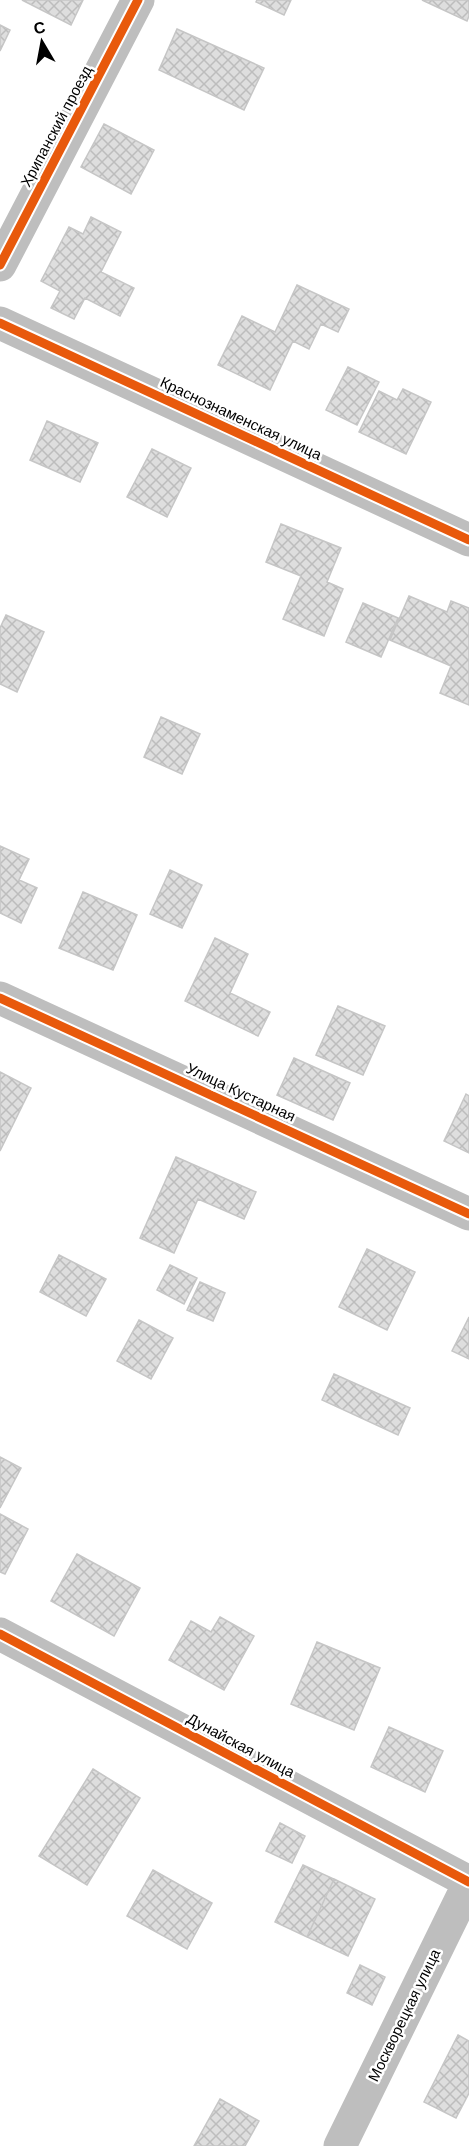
<svg xmlns="http://www.w3.org/2000/svg" width="469" height="2146" viewBox="0 0 469 2146" font-family="Helvetica,sans-serif">
	<style>
		.building { fill: url(#building-cross-hatch); stroke: #c6c6c6; stroke-width: 1.5 }
		.lines { fill: none; stroke-linecap: round; stroke-linejoin: round }
		.minor { stroke: #bebebe; stroke-width: 33 }
		.cycleway-casing { stroke: #fff; stroke-width: 13 }
		.cycleway { stroke: #e8590c; stroke-width: 9 }
		.labels { text-anchor: middle; dominant-baseline: central; stroke-width: 5; stroke-linejoin: round; paint-order: stroke }
		.street-label { font-size: 15px; fill: #000; stroke: #fff }
	</style>
	<defs>
		<pattern id="building-cross-hatch" width="8" height="8" patternUnits="userSpaceOnUse" patternTransform="scale(1.5)"><rect width="8" height="8" fill="#dedede"/><path d="M0 0l8 8M0 8l8-8" fill="none" stroke="#bdbdbd"/></pattern>
	</defs>
	<rect width="100%" height="100%" fill="#fff"/>
	<path class="building" d="M22,0H83L71,25Z
		M257,0H291L284,15L256,2Z
		M422,0H469V16L467,21Z
		M0,25L10,30L0,51Z
		M177,29L264,68L244,110L159,70Z
		M104,124L154,150L131,194L81,167Z
		M91,217L121,232L101,272L134,288L120,316L85,298L74,319L51,308L60,291L41,281L69,227L83,234Z
		M297,285L349,309L338,332L321,324L309,349L293,341L270,390L218,365L242,316L275,332Z
		M348,367L379,382L357,425L326,410Z
		M403,389L431,402L406,454L359,432L379,391L397,400Z
		M47,421L98,443L80,482L30,460Z
		M152,449L191,468L167,517L127,497Z
		M281,524L341,548L327,582L343,589L324,636L283,619L301,576L266,562Z
		M409,596L447,612L451,601L469,608V705L440,693L451,666L390,640Z
		M363,603L398,618L381,657L346,642Z
		M6,615L44,632L17,692L0,684V628Z
		M161,717L200,734L182,774L144,757Z
		M0,846L29,859L19,880L37,888L21,923L0,913Z
		M170,870L202,885L182,928L150,914Z
		M83,892L137,915L113,970L59,948Z
		M215,938L248,954L230,993L270,1012L258,1036L185,1001Z
		M338,1006L385,1026L363,1075L316,1055Z
		M294,1058L350,1083L333,1120L277,1095Z
		M0,1072L31,1088L0,1151Z
		M466,1094L469,1096V1153L444,1141Z
		M176,1157L256,1192L244,1219L198,1199L174,1253L140,1238Z
		M367,1249L415,1272L387,1330L339,1307Z
		M59,1255L106,1279L86,1316L40,1292Z
		M170,1265L197,1278L184,1304L157,1290Z
		M200,1282L225,1293L213,1321L187,1310Z
		M469,1317V1359L452,1351Z
		M139,1320L173,1338L151,1379L117,1361Z
		M334,1374L410,1408L398,1435L322,1400Z
		M0,1457L21,1468L0,1508Z
		M0,1514L28,1529L5,1574L0,1572Z
		M77,1554L140,1588L114,1636L51,1601Z
		M220,1617L254,1636L224,1690L169,1660L191,1621L211,1632Z
		M317,1642L380,1668L354,1730L291,1704Z
		M389,1727L443,1751L425,1792L371,1767Z
		M93,1769L140,1798L87,1885L39,1856Z
		M280,1823L305,1836L292,1863L266,1851Z
		M303,1865L334,1879L307,1937L275,1922Z
		M153,1870L212,1903L187,1949L127,1916Z
		M334,1879L375,1899L348,1956L307,1937Z
		M360,1965L385,1977L372,2005L347,1993Z
		M458,2035L469,2041V2093L456,2118L424,2102Z
		M220,2099L259,2121L245,2146H194Z"/>
	<g class="lines">
		<path class="minor" d="M0,265L138,0
			M0,323L469,540
			M0,998L469,1214
			M0,1634L469,1882
			M340,2146L469,1883"/>
		<g class="cycleway-casing">
			<path id="cycleway" d="M0,265L138,0
				M0,323L469,540
				M0,998L469,1214
				M0,1634L469,1882"/>
		</g>
		<use href="#cycleway" class="cycleway"/>
	</g>
	<g class="labels">
		<g class="street-label">
			<text transform="translate(56 126) rotate(-62)">Хрипанский проезд</text>
			<text transform="translate(241 418) rotate(25)">Краснознаменская улица</text>
			<text transform="translate(241 1092) rotate(25)">Улица Кустарная</text>
			<text transform="translate(241 1745) rotate(28)">Дунайская улица</text>
			<text transform="translate(404 2015) rotate(-64)">Москворецкая улица</text>
		</g>
	</g>
	<g transform="translate(42 42) rotate(350)" stroke="#ffffff" stroke-width="4.5" paint-order="stroke">
	<path d="M0-4.5L10 22L0 15L-10 22Z" fill="#000000"/>
	<text y="-9" font-size="16" font-weight="bold" text-anchor="middle" fill="#000000">С</text>
	</g>
</svg>
